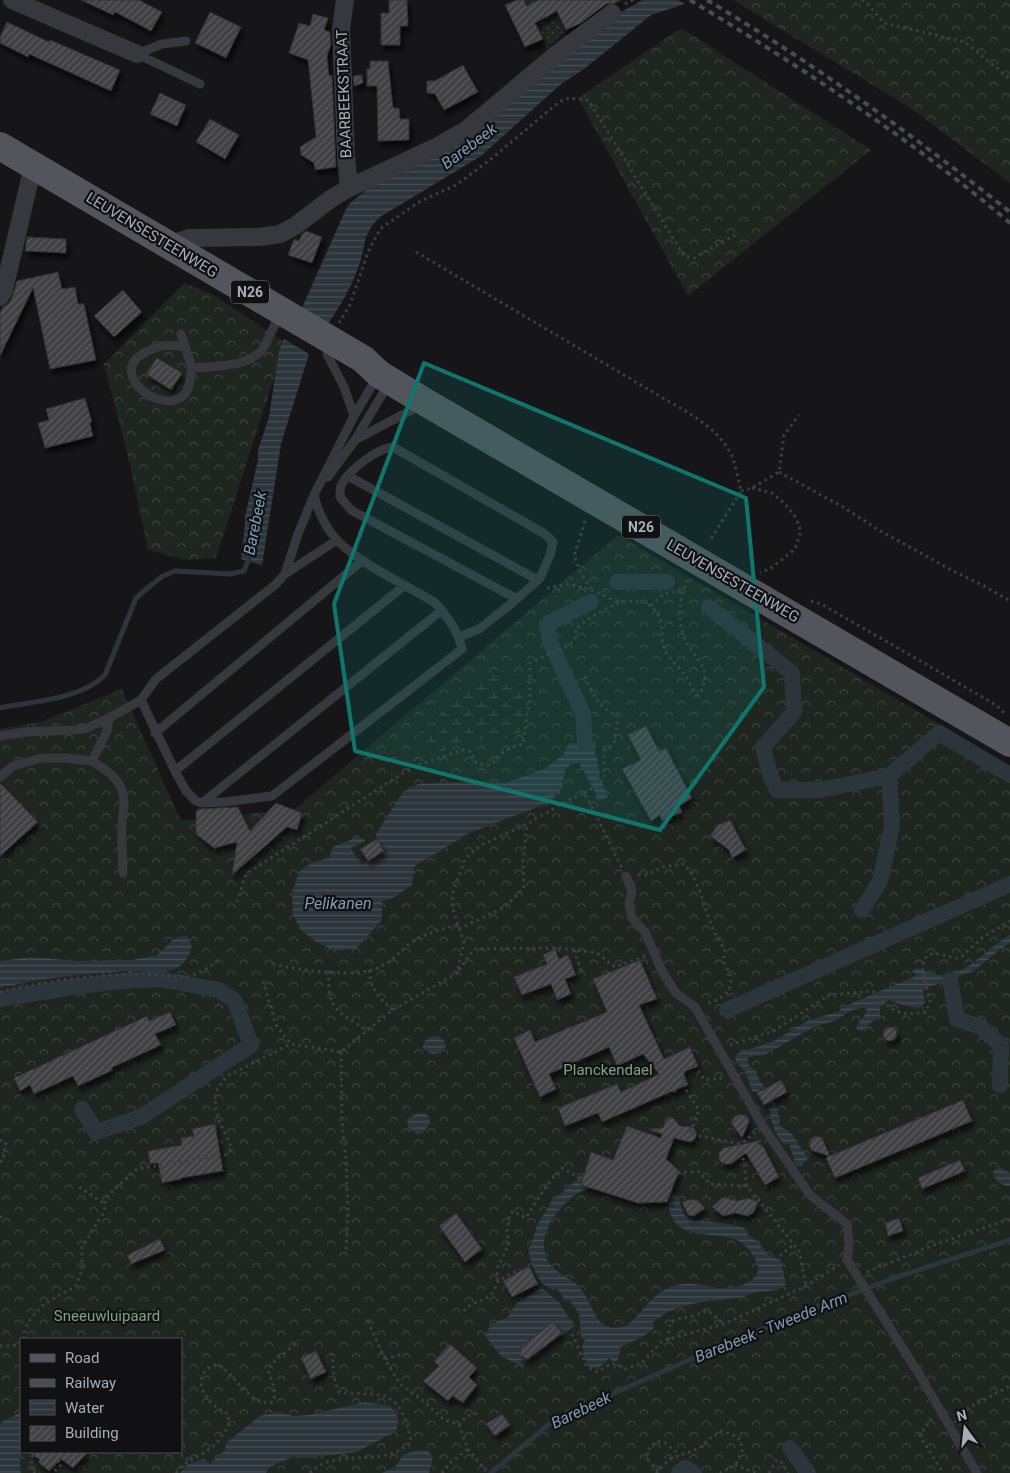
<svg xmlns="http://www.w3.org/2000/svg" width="1010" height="1473" viewBox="0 0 1010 1473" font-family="Roboto,sans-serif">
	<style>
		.forest { fill: url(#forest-crowns); fill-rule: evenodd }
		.wetland { fill: url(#wetland-marsh) }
		.garden { fill: url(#garden-dots) }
		.water { fill: url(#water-rules) }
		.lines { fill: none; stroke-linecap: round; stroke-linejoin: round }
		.stream { stroke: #2c353c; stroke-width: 5 }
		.canal { stroke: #2c353c; stroke-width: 16 }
		.building { fill: url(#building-hatch); stroke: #303034; filter: url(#shadow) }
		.path { stroke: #3d3f44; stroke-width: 3; stroke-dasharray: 2.5 4; stroke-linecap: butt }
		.service { stroke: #37383d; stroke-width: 9 }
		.minor { stroke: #37383d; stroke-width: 18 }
		.primary { stroke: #53555c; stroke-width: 28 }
		.rail { stroke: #4a4c52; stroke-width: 4; stroke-dasharray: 6 5; stroke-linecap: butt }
		.marked { fill: #0f766e; fill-opacity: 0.2; stroke: #0f766e; stroke-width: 4; stroke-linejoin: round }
		.labels { text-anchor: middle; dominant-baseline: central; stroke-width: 4.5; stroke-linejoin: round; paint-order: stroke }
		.shield { fill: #111113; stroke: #7b7e86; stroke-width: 1 }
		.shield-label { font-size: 14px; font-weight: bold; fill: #a8adb8 }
		.street-label { font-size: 15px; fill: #a8adb8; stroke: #111113 }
		.park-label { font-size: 15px; fill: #7fa381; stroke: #111113 }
		.water-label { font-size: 16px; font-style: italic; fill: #7f9bb3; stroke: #111113 }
	</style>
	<defs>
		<pattern id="forest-crowns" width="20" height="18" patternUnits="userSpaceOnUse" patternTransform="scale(1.25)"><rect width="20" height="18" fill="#1e261f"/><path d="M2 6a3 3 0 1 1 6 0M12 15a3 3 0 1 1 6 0" fill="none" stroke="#3c433d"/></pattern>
		<pattern id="wetland-marsh" width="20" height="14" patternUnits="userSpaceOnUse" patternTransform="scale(1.25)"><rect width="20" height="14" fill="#1e261f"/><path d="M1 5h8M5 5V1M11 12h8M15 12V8" fill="none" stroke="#3c433d"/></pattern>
		<pattern id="garden-dots" width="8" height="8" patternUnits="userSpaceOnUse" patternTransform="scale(1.25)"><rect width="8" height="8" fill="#1e261f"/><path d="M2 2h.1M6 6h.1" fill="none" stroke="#3c433d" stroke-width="1.8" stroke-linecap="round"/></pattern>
		<pattern id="water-rules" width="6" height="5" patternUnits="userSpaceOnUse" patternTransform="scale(1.25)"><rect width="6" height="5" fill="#2c353c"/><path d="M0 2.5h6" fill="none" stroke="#485056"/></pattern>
		<pattern id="building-hatch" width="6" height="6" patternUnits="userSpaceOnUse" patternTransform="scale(1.25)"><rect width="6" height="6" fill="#404145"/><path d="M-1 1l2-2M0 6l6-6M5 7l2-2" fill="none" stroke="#595a5e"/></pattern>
		<filter id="shadow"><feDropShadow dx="3" dy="5.5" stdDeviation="2.5" flood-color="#0009"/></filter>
	</defs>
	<rect width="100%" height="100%" fill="#161618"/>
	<path class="forest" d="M733,0H1010V183L909,107Z
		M681,28L871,150L688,296L578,98Z
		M184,283L212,294L283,341L279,350L277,369L216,558L187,560L148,550L130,465L104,364Z
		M618,535L1010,766V1473H0V729L40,722L122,689L181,821L295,809ZM21,1339H181V1452H21Z"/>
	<path class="wetland" d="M500,670C516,674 528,694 525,710C523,718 520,725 519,734L510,739L469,741L425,757L417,734C437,720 454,708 461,683C476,683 486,673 500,670Z"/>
	<path class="garden" d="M524,0H552L566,30L547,48L535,23L540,20L532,4L526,6Z"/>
	<path class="water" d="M643,0H678L685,4L651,15L584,69L561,84L481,156L380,217C365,232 366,239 361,259C354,283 341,305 327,325L301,310L346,209L349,204L370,187L615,15Z
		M284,339L309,354L281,444L262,565L241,559L245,525V517L258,460V450L269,417L279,350Z
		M596,741L595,753L600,774L599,779L606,790L608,797L597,801L595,792L579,763L571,764L565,770L562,788L551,802L469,833L415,866L412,885L394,897L382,902V920L356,949L334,951L315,941L300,929L293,914L292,893L299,872L311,863L329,858L333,847L356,838H364L365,841L351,848L360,865L384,852L377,839L376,834L399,798L410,787L419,784L458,782L505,783L544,769L563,755L569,743L585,744Z
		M1010,935V943L1002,948L974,971L923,989L925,1003L919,1008L902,1005L889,1000L880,1007V1015L861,1032L856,1028C858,1020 866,1019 867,1007L852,1010L834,1021L814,1027L764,1055L747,1057L749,1066L756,1070L759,1080L765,1087L757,1092L752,1091L746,1072L736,1062L735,1056L739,1053L774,1041L809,1020L838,1012L843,1007L911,978L917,975L912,971L917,968C925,971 934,975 943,975C970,973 988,947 1010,935Z
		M187,936L192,946C189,956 185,965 174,969C162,975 139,970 125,971C83,974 40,978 0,988V961L32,957L76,961L133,960L157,955L177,937Z
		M433,1036C441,1036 444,1039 446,1046C439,1055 431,1057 423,1048C423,1041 427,1038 433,1036Z
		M774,1100L780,1119L779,1124L781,1127C799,1134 795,1147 809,1157L801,1166C791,1161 794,1152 788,1143L784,1144C772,1131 772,1119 767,1103Z
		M417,1113H425L430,1118V1124L423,1133L416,1134L408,1127L407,1119Z
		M999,1167L1010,1173V1186C1002,1186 993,1180 993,1171Z
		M599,1170L594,1188C580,1189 571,1197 562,1207C545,1224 534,1254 557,1271C564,1277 573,1280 579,1287C597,1307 593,1335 626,1326C641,1315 651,1295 668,1288C676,1284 685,1283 694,1284C705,1285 717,1289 728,1288C744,1287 766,1278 755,1259C751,1251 744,1244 737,1240C715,1230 680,1242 670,1213C667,1204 668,1200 671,1191L678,1198L685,1216C705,1225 727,1220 746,1229L748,1235L757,1241L768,1255L781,1260L786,1284C777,1293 769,1290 757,1292C751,1293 745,1297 738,1298C708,1301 678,1302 653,1322L654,1328C642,1339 634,1340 621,1347L617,1362H613L609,1358C605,1365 592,1374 586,1362C584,1357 584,1351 582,1346L585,1341L581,1337L579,1313L570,1301L565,1300L558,1290C536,1287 533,1268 528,1249L532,1243L537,1225L552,1201L581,1176Z
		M540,1287L559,1302L574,1326L522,1366L502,1357L485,1336L491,1324L508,1317L516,1303L533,1293Z
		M365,1402L390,1406L399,1419L396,1431L357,1452L305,1458L292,1457L270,1467L266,1473H180L188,1464L204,1459L210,1464L225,1450L226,1443L260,1416L278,1412L293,1416L310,1415Z
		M21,1411C21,1432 18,1452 21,1473H0V1424C6,1417 16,1417 21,1411Z
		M418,1450L428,1451L433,1456L429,1473H382L395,1467L403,1455Z"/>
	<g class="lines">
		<path class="stream" d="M0,708C33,701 80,700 105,675L136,598L151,585L163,576L175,571L230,574L244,571L250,555
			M491,1473L548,1425L614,1393L705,1353L806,1311L897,1277L1010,1240"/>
		<path class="canal" d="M617,582H667
			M709,607L792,673L794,712L763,747L770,775L777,790H820L889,776
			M585,744L583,714L550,642L547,624L591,602
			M862,910L880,881L892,826L889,776L939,733L1010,775
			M950,980L957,1019L981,1027L1001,1046L1000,1085
			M0,999L72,987L122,981L159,979L219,990L235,1001L251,1045L141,1117L96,1132L82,1109
			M727,1010L1010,884
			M790,1448L808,1473
			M679,1473L685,1468L694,1473"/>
	</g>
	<path class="building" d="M81,0H139L162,12L151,31L115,12L113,15Z
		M389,0H407L408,26H400V45H381V13H389Z
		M517,0H524L526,6L539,0H621L615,3L606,4L581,23L566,30L557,11L535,23L543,39L525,47L505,5Z
		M210,12L241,27L226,58L195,43Z
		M313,14L328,18L324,30L330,32L331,44L327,56L329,76L332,75L336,167L315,170L314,163L301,155L300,147L316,137L308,60L289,53L299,23L310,26Z
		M7,22L49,42L50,40L120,70L111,91L29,54L28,57L0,43V37Z
		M370,61H388L393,108H399L400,119H409V140L378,141L377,86H367V69L370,68Z
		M463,65L478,92L444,110L435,94L427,93V81H435Z
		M362,75L363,83L354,86L353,76Z
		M160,93L186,105L177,126L150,114Z
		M210,119L239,135L225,159L196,142Z
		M306,231L322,237L312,263L288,255L294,239L299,241L302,234Z
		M27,237L66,239V253L25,251Z
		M58,272L62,289L75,287L78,304H84L96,360L50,369L33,288L0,356V313L3,307L9,303L13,295L17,281Z
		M123,290L142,312L114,337L94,316Z
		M157,358L182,373L171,390L146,374Z
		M85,398L92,422L90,423L93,436L45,448L38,423L49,420L46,409Z
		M646,726L659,751L666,748L692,798L679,806L682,812L662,821L660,815L651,821L622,769L641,760L628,735Z
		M0,783L38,822L0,856Z
		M276,803L302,813L297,830L287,827L232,875L237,842L214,848L196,834V811L199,809L238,807L250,831Z
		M730,820L746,850L732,858L729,850L710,836L718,825Z
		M377,839L384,851L368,861L360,849Z
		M555,949L559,959L568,955L576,975L565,979L571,994L557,1000L551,984L522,995L514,977L547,964L543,955Z
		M640,960L657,999L639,1005L664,1059L690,1047L698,1066L683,1072L688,1085L677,1089L674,1093L673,1091L602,1122L598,1113L565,1126L558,1108L617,1084L621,1092L659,1074L643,1054L617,1066L609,1047L549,1074L556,1089L540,1097L514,1038L530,1030L535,1042L607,1012L593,979Z
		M170,1012L176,1025L155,1034L161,1045L111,1068L113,1070L78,1086L73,1076L34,1094L30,1085L20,1091L14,1078L147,1016L149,1021Z
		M883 1034a7 7 0 1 1 14 0a7 7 0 1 1-14 0Z
		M781,1080L787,1092L764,1105L757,1093Z
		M963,1100L972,1121L835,1178L826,1158L829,1156L811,1150L809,1144L811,1139L816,1136L822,1138L830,1156Z
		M740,1114L748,1117L749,1122L742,1138L731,1123L734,1117Z
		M669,1118H673L680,1126L693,1127L697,1134L694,1140L690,1142L674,1138L666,1159L679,1171L667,1202L638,1203L581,1185L591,1152L613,1160L627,1126L661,1138L662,1134L649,1129L663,1128L665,1122Z
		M215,1124L223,1171L181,1178V1179L162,1183L158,1163L150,1164L148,1151L182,1145L181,1138L194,1136L192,1129Z
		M763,1140L758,1144L763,1146L779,1177L765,1185L746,1153L731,1164H724L719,1160V1153L723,1148Z
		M960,1160L965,1171L922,1189L918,1178Z
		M723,1197L737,1201L748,1198L758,1202L754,1212L748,1216L735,1213L723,1216L712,1207Z
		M692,1199L698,1201L705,1208L694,1216L688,1215L682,1202Z
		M456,1213L482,1249L465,1262L439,1226Z
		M899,1218L903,1231L888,1236L885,1223Z
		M160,1239L165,1250L131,1264L127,1255Z
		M529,1266L538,1284L512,1297L503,1281Z
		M553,1322L562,1333L528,1359L520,1356L521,1347Z
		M450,1344L477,1368L469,1377L477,1385L463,1403L453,1396L448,1401L423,1381L439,1366L434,1361Z
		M316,1351L326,1372L311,1379L301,1358Z
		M502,1414L510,1425L495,1436L486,1424Z
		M29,1452H88L73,1468L61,1459L49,1471L38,1462L40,1460Z"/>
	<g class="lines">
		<path class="path" d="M862,0L867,3L884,23L965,42L1010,79
			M625,4L633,0
			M416,252L656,394C683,410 716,425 731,454C736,465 738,479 741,491L709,542
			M339,323L350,305L368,252L380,229L419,202L456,185L491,159L559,102L569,98L588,100L684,256L694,258L735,235
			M779,472L843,507L877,529L955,572L984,586L1010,601
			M752,488L772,493L785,504L796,518L801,531L795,549L770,569L760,572
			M741,491L752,488L779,472L784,435L799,415
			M585,521L574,556L582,575L591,589
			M688,580C679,596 677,618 684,636C694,662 717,667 697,698
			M547,588L569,584L591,590L619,602
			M811,601L821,604C880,638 939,671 997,706L1004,713
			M651,606C661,595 666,591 681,592
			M584,793C613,777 602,778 605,750L614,744L618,716C597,706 594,696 585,676
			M638,875H645L664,867L683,864C686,867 691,871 693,876C705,899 708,928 725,949L723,961C738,984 731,997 705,1004
			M237,902L246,874L414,766L463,750L471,752L475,762C493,769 492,763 503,752C508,748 517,746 523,744L530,694V663L569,645L575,639L576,629C596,611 645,581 660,620C663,629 661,641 665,650C669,659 679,666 684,674C690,681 693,691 697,698
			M459,929L505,907L524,888L523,863L527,824
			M574,950L581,971
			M273,964C298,970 358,979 380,967C393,960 398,953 408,945C422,934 441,929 458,925
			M369,970C371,990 378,997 393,1010
			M459,970L474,949L560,948L597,953L615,967L645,956
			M329,971C327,1012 338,1011 368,1031
			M263,981L276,1025L291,1044
			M0,992C40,982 92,975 134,974C151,973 170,978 188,976C199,974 213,965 221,958
			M730,1045L774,1031L829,995L873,991C892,1011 898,1017 926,1012L930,1001L922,968L925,958L933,953L956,958L962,956L983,937L1010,921
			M341,1052L342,1123L346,1159L348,1212L346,1251
			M722,1078L705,1080L695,1067L685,1069C680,1088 690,1095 699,1110L690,1134L741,1144
			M755,1132L741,1144L747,1186L799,1251L806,1286
			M0,1140L6,1142L3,1160L0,1162
			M678,1173L698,1171L710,1184L747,1186
			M79,1187L105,1204
			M0,1216L2,1219H0
			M780,1256L793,1245
			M867,1272L939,1243L1010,1219
			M498,1281L497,1269L508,1246L507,1229L510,1214L513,1211L526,1218C537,1200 547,1182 563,1168L582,1180
			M464,1311C474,1296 489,1308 498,1281L520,1269
			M368,1321L385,1359L400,1384L421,1399L443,1419L459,1425L468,1449L488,1473
			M572,1334L587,1367L598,1372C610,1364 612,1361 625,1369L642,1363L662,1341L724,1324L806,1286L839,1265
			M24,1339L23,1334L31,1318L44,1304L76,1286L82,1270V1247L104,1212L106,1197L137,1169L225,1155L232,1148L219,1121L215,1106L216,1091L227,1076L291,1044L341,1052L391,1011L457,973L464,943L452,906L453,893L465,859L481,845L527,824L567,801L584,793L591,805L622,868
			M669,1340C668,1321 671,1319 689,1317C694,1316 702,1312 708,1311L724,1324
			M0,1346L21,1345
			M385,1359L403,1354
			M955,1415L1010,1386
			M931,1418L920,1436L943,1473
			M459,1425L467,1416L478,1413
			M50,1452L49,1453L62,1464L53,1473
			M175,1452L189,1460
			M33,1455L31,1458L33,1473
			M735,1465L757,1473
			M658,1471L648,1460L647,1451L657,1441L665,1443L680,1455
			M33,1472L40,1473
			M176,1473C185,1460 200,1457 212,1447C219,1442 224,1432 229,1425L228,1414C221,1410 213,1406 208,1399C197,1386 199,1369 217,1364C235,1374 250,1408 273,1402C278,1390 271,1381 268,1369C277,1357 289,1351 299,1340
			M310,1473C334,1446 388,1470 411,1441C407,1422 401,1398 379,1395C366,1393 352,1394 339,1392C331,1376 335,1366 331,1349
			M442,1473L450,1463L468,1449
			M656,1473L670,1459L700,1448L710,1438L722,1431L738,1437L743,1449L735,1465L720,1473
			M769,1473L776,1461L780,1460L788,1473"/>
		<path class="service" d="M137,54L200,84
			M137,54L162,44L186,41
			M181,334L192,368C214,366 243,368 261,351C267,344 271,331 276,323
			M185,347C169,344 158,345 144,353C105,374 167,421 187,391C190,385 190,375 192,368
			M327,354L344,387L354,416
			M355,440L421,405
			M348,476L538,580
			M328,477L355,440L389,383
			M314,495C318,511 325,527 336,539C358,563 406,585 434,602C447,615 458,632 462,649L272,796L225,802L202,803L196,801L186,791L175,771L141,700L156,679L275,585L285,574L298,534L314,495L354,416L377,377
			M285,574L337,540
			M459,637L479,629L512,603L538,580L540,578L550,555L553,542L545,534L393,447C376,449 350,469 341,485C340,488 340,493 340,497L351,510L517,599
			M155,733L363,560
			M0,736L25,732L75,730L87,728L109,718L141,700
			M92,761C108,771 124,781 124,802C124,810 122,818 122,826C121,841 123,857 123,873
			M175,771L405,585
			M0,777L13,766L42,758H65L92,761L107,731L109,718
			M202,803L442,610
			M626,876L632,891L629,904L632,918L645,932L662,971L676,993L695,1007L762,1125L810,1195L847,1224L849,1244L847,1260L919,1374L977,1473"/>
		<path class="minor" d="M12,0L137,54
			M345,0L341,29L346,156L349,188
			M166,249L169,245L189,238L259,237L280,234L295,226L332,198L349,188L436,147L466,130L558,53L612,13
			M0,297L4,290L33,166"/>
		<path class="primary" d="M0,146L363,359L379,374L425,402L1010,743"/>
		<path class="rail" d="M690,0C801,67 911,139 1010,223
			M707,0C813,63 913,135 1010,212"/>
	</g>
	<path class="marked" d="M424,363L746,498L764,687L660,830L355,751L334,604Z"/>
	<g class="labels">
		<g class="shield">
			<rect x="231" y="280.5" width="38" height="23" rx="4"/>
			<rect x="622" y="515.5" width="38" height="23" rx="4"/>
		</g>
		<g class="shield-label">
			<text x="250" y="292">N26</text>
			<text x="641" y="527">N26</text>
		</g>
		<g class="street-label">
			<text transform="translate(344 94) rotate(-92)">BAARBEEKSTRAAT</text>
			<text transform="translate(152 235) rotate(31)">LEUVENSESTEENWEG</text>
			<text transform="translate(733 581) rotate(30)">LEUVENSESTEENWEG</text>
		</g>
		<g class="park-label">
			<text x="608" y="1070">Planckendael</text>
			<text x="107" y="1316">Sneeuwluipaard</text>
		</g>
		<g class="water-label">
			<text transform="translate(469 146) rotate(-37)">Barebeek</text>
			<text transform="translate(255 523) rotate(-79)">Barebeek</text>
			<text x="338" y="903">Pelikanen</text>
			<text transform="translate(771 1327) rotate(-22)">Barebeek - Tweede Arm</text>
			<text transform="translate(581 1410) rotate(-26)">Barebeek</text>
		</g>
	</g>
	<rect x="20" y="1338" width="162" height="115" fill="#111113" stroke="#4d4f55"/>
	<rect x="30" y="1354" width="25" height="8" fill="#53555c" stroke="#4d4f55"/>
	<text x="65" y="1363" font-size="15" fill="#a8adb8">Road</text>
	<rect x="30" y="1379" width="25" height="8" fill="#4a4c52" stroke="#4d4f55"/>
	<text x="65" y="1388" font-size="15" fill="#a8adb8">Railway</text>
	<rect x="30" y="1400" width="25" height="15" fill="url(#water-rules)" stroke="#4d4f55"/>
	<text x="65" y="1413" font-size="15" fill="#a8adb8">Water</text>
	<rect x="30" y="1426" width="25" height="15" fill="url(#building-hatch)" stroke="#4d4f55"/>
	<text x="65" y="1438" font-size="15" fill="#a8adb8">Building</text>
	<g transform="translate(965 1428) rotate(345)" stroke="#111113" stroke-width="4" paint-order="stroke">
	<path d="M0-4L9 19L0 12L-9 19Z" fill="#a8adb8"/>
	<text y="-8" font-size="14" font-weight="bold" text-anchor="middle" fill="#a8adb8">N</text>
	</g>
</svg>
